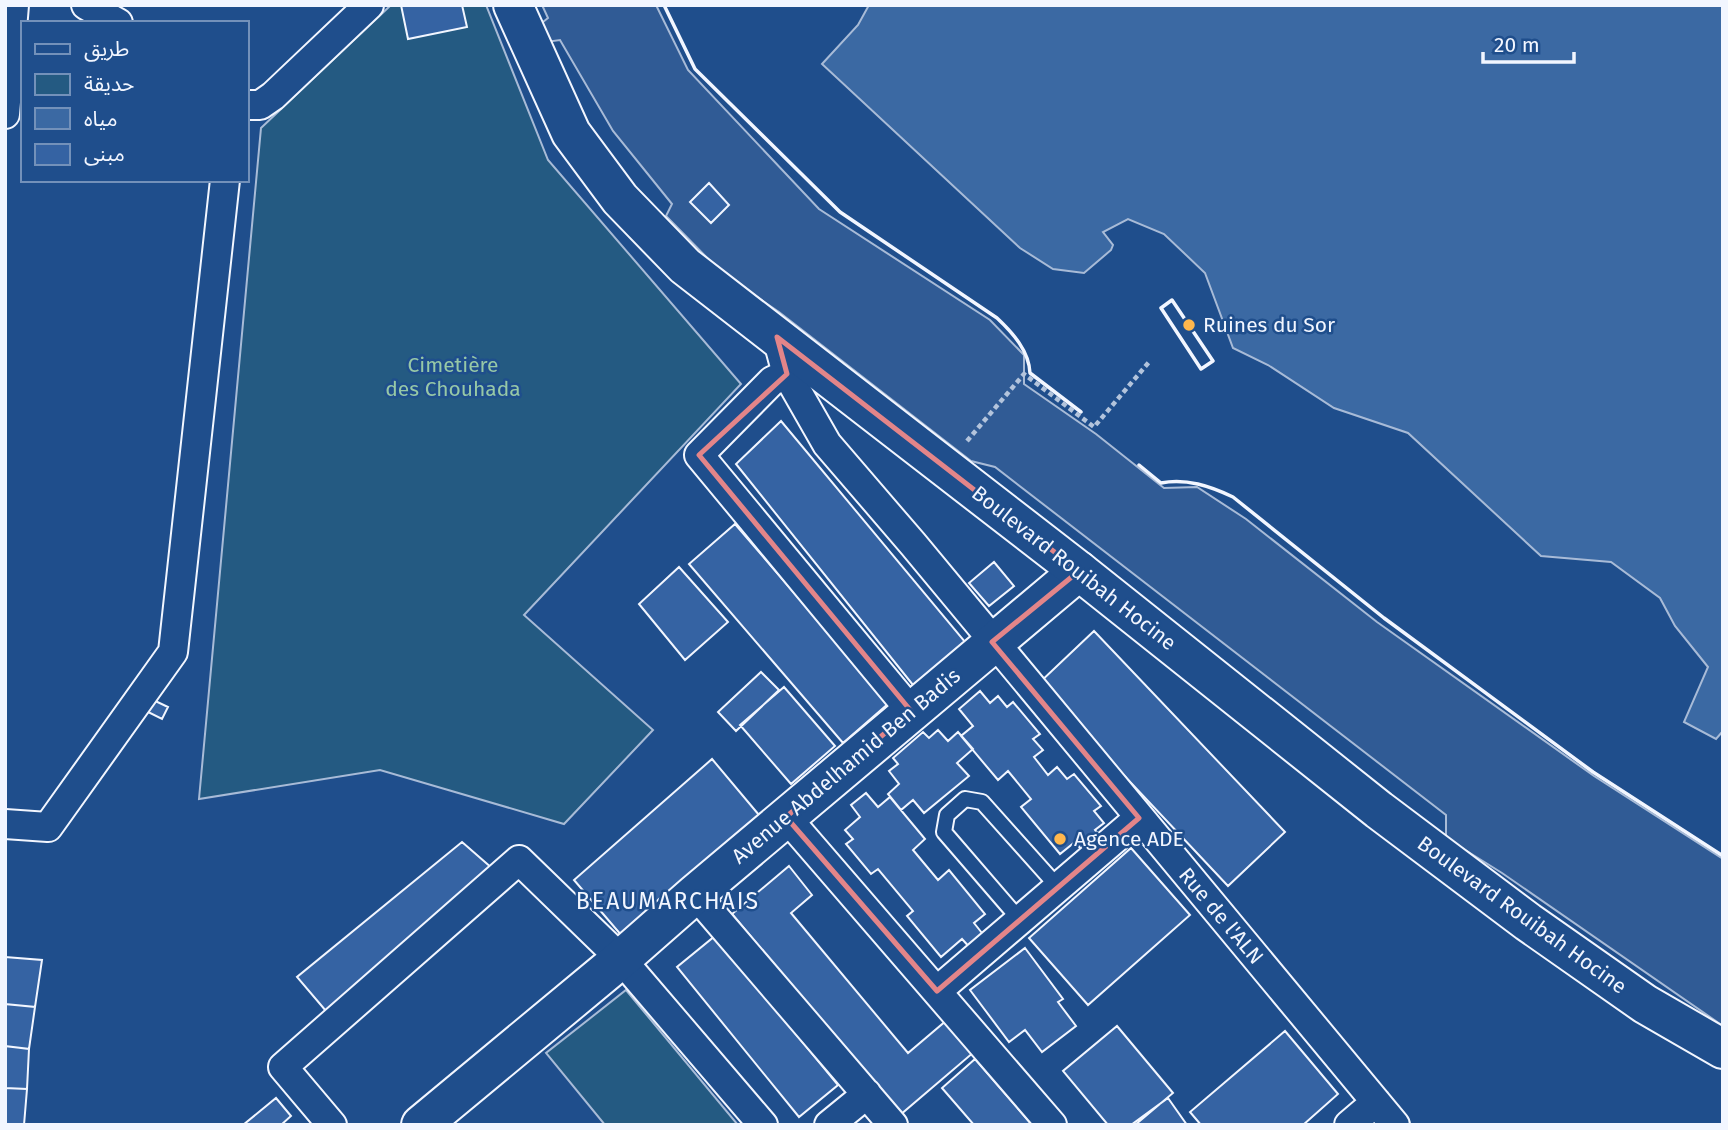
<svg xmlns="http://www.w3.org/2000/svg" width="1728" height="1130" viewBox="0 0 1728 1130" font-family="'Fira Sans','Noto Sans Arabic',sans-serif">
	<style>
		.green { fill: #245a82; stroke: #a8bbd7; stroke-width: 2 }
		.parking { fill: #305b95; stroke: #a8bbd7; stroke-width: 2 }
		.water { fill: #3b69a3; stroke: #a8bbd7; stroke-width: 2 }
		.building { fill: #3563a3; stroke: #f2f6ff; stroke-width: 2 }
		.lines { fill: none; stroke-linecap: round; stroke-linejoin: round }
		.lane-casing { stroke: #f2f6ff; stroke-width: 18 }
		.street-casing { stroke: #f2f6ff; stroke-width: 32 }
		.secondary-casing { stroke: #f2f6ff; stroke-width: 42 }
		.primary-casing { stroke: #f2f6ff; stroke-width: 42 }
		.path { stroke: #b3c4dc; stroke-width: 4.5; stroke-dasharray: 5 3.5; stroke-linecap: butt }
		.lane { stroke: #1f4e8c; stroke-width: 14 }
		.street { stroke: #1f4e8c; stroke-width: 28 }
		.secondary { stroke: #1f4e8c; stroke-width: 38 }
		.primary { stroke: #1f4e8c; stroke-width: 38 }
		.wall { stroke: #f2f6ff; stroke-width: 3.5 }
		.marked { fill: none; stroke: #e38589; stroke-width: 5; stroke-linejoin: round }
		.poi-dot { fill: #ffb74d; stroke: #1f4e8c; stroke-width: 2.5 }
		.labels { text-anchor: middle; dominant-baseline: central; stroke-width: 5; stroke-linejoin: round; paint-order: stroke }
		.poi-label { font-size: 21px; fill: #f2f6ff; stroke: #1f4e8c; text-anchor: start }
		.park-label { font-size: 21px; fill: #97c8a6; stroke: #1f4e8c }
		.street-label { font-size: 21px; fill: #f2f6ff; stroke: #1f4e8c }
		.neighbourhood-label { font-size: 23px; letter-spacing: 2px; fill: #f2f6ff; stroke: #1f4e8c }
	</style>
	<rect width="100%" height="100%" fill="#1f4e8c"/>
	<path class="green" d="M391,5H486L548,160L741,384L524,615L653,730L564,824L380,770L199,799L261,128Z
		M626,990L738,1125H605L546,1053Z"/>
	<path class="parking" d="M542,5H656L688,70L819,209L990,320L1024,355V384L1096,434L1164,488L1197,487L1246,519L1377,622L1594,776L1723,859V1026L1502,873L1446,838V815L995,467L971,461L779,312L723,274L666,216L672,204L613,131L560,40L546,42L538,26L548,18Z"/>
	<path class="water" d="M869,5H1723V731L1716,739L1684,722L1708,667L1675,626L1660,598L1611,562L1541,556L1408,433L1334,408L1268,365L1233,348L1205,273L1164,234L1128,219L1103,232L1113,245L1111,250L1084,273L1053,269L1020,248L822,64L858,25Z"/>
	<path class="building" d="M401,5H462L467,27L408,39Z
		M709,183L729,205L711,223L690,202Z
		M781,421L966,643L913,685L736,464Z
		M735,524L889,703L843,743L689,564Z
		M994,562L1014,586L989,606L969,583Z
		M679,567L728,622L685,660L639,604Z
		M1094,631L1285,832L1228,886L1038,684Z
		M761,672L779,690L736,731L718,712Z
		M784,687L835,746L791,784L740,725Z
		M980,691L990,703L998,696L1007,707L1013,702L1040,734L1033,739L1043,750L1034,757L1048,775L1057,767L1067,779L1074,774L1101,806L1094,811L1104,823L1095,830L1104,841L1086,855L1075,842L1060,854L1021,807L1031,799L1008,771L998,780L961,736L973,726L959,709Z
		M149,698L168,707L162,719L144,710Z
		M938,730L948,741L958,732L973,749L957,763L969,776L924,813L913,800L901,810L888,794L899,784L889,771L898,764L893,758L923,732L929,738Z
		M712,759L759,815L622,936L574,880Z
		M866,793L878,807L890,797L925,839L913,850L938,880L949,870L985,914L974,923L986,938L972,950L962,939L941,957L907,916L913,911L878,869L871,874L846,844L853,839L845,830L860,817L851,805Z
		M462,842L493,869L326,1011L297,977Z
		M1131,848L1190,915L1088,1005L1029,938Z
		M789,866L812,895L791,913L908,1053L947,1020L974,1052L900,1115L732,914Z
		M715,936L838,1085L799,1117L677,967Z
		M1025,948L1063,999L1058,1002L1076,1026L1042,1052L1025,1030L1009,1042L970,990Z
		M5,957L42,960L35,1007L5,1004Z
		M5,1004L35,1007L29,1049L5,1046Z
		M1117,1026L1173,1093L1135,1125H1108L1063,1071Z
		M1285,1031L1338,1094L1303,1125H1201L1190,1112Z
		M5,1046L29,1049L27,1089L5,1088Z
		M975,1059L1032,1125H974L942,1088Z
		M5,1088L27,1089L24,1125H5Z
		M276,1098L291,1116L281,1125H243Z
		M1168,1098L1187,1125H1131Z"/>
	<g class="lines">
		<g class="lane-casing">
			<path id="lane" d="M1020,920L944,832L947,815L965,799L982,802L1058,887"/>
		</g>
		<g class="street-casing">
			<path id="street" d="M86,5L118,23
				M247,105H260L273,96L369,5
				M5,114L14,5
				M777,337L787,374L827,444L913,544L1395,1125
				M787,374L772,381L699,455L911,711
				M786,817L1052,1125
				M5,824L48,827L173,652L225,180
				M695,894L893,1125
				M937,991L1139,818
				M332,1125L283,1067L519,860L621,959L763,1125
				M829,1125L867,1094
				M1349,1125L1376,1102"/>
		</g>
		<g class="secondary-casing">
			<path id="secondary" d="M421,1125L621,959L695,894L1079,571"/>
		</g>
		<g class="primary-casing">
			<path id="primary" d="M513,5L571,133L620,199L685,266L1079,571L1379,810L1528,922L1645,1004L1723,1049"/>
		</g>
		<path class="path" d="M967,441L1024,374L1094,427L1149,362"/>
		<use href="#lane" class="lane"/>
		<use href="#street" class="street"/>
		<use href="#secondary" class="secondary"/>
		<use href="#primary" class="primary"/>
		<path class="wall" d="M664,5L695,69L840,212L997,318C1013,333 1029,351 1030,373L1081,412
			M1172,300L1213,361L1201,369L1161,308Z
			M1139,465L1161,483C1186,478 1210,486 1233,497L1384,618L1593,772L1723,856"/>
	</g>
	<path class="marked" d="M777,337L1079,571L992,642L1139,818L937,991L786,817L911,711L699,455L787,374Z"/>
	<g class="poi-dot">
		<circle cx="1189" cy="325" r="7"/>
		<circle cx="1060" cy="839" r="7"/>
	</g>
	<g class="labels">
		<g class="poi-label">
			<text x="1203" y="325">Ruines du Sor</text>
			<text x="1074" y="839">Agence ADE</text>
		</g>
		<g class="park-label">
			<text x="453" y="365">Cimetière<tspan x="453" dy="24">des Chouhada</tspan></text>
		</g>
		<g class="street-label">
			<text transform="translate(1074 568) rotate(38)">Boulevard Rouibah Hocine</text>
			<text transform="translate(846 766) rotate(-40)">Avenue Abdelhamid Ben Badis</text>
			<text transform="translate(1522 915) rotate(36)">Boulevard Rouibah Hocine</text>
			<text transform="translate(1221 916) rotate(50)">Rue de l'ALN</text>
		</g>
		<g class="neighbourhood-label">
			<text x="668" y="901">BEAUMARCHAIS</text>
		</g>
	</g>
	<rect width="1728" height="1130" fill="none" stroke="#f2f6ff" stroke-width="14"/>
	<rect x="21" y="21" width="228" height="161" fill="#1f4e8c" stroke="#7391ba" stroke-width="2"/>
	<rect x="35" y="44" width="35" height="10" fill="#1f4e8c" stroke="#7391ba" stroke-width="2"/>
	<text x="84" y="56" font-size="21" fill="#f2f6ff">طريق</text>
	<rect x="35" y="74" width="35" height="21" fill="#245a82" stroke="#7391ba" stroke-width="2"/>
	<text x="84" y="91" font-size="21" fill="#f2f6ff">حديقة</text>
	<rect x="35" y="108" width="35" height="21" fill="#3b69a3" stroke="#7391ba" stroke-width="2"/>
	<text x="84" y="126" font-size="21" fill="#f2f6ff">مياه</text>
	<rect x="35" y="144" width="35" height="21" fill="#3563a3" stroke="#7391ba" stroke-width="2"/>
	<text x="84" y="161" font-size="21" fill="#f2f6ff">مبنى</text>
	<path d="M1483 52v10h91v-10" fill="none" stroke="#f2f6ff" stroke-width="3.5"/>
	<text x="1494" y="52" font-size="21" fill="#f2f6ff" stroke="#1f4e8c" stroke-width="5" paint-order="stroke">20 m</text>
</svg>
